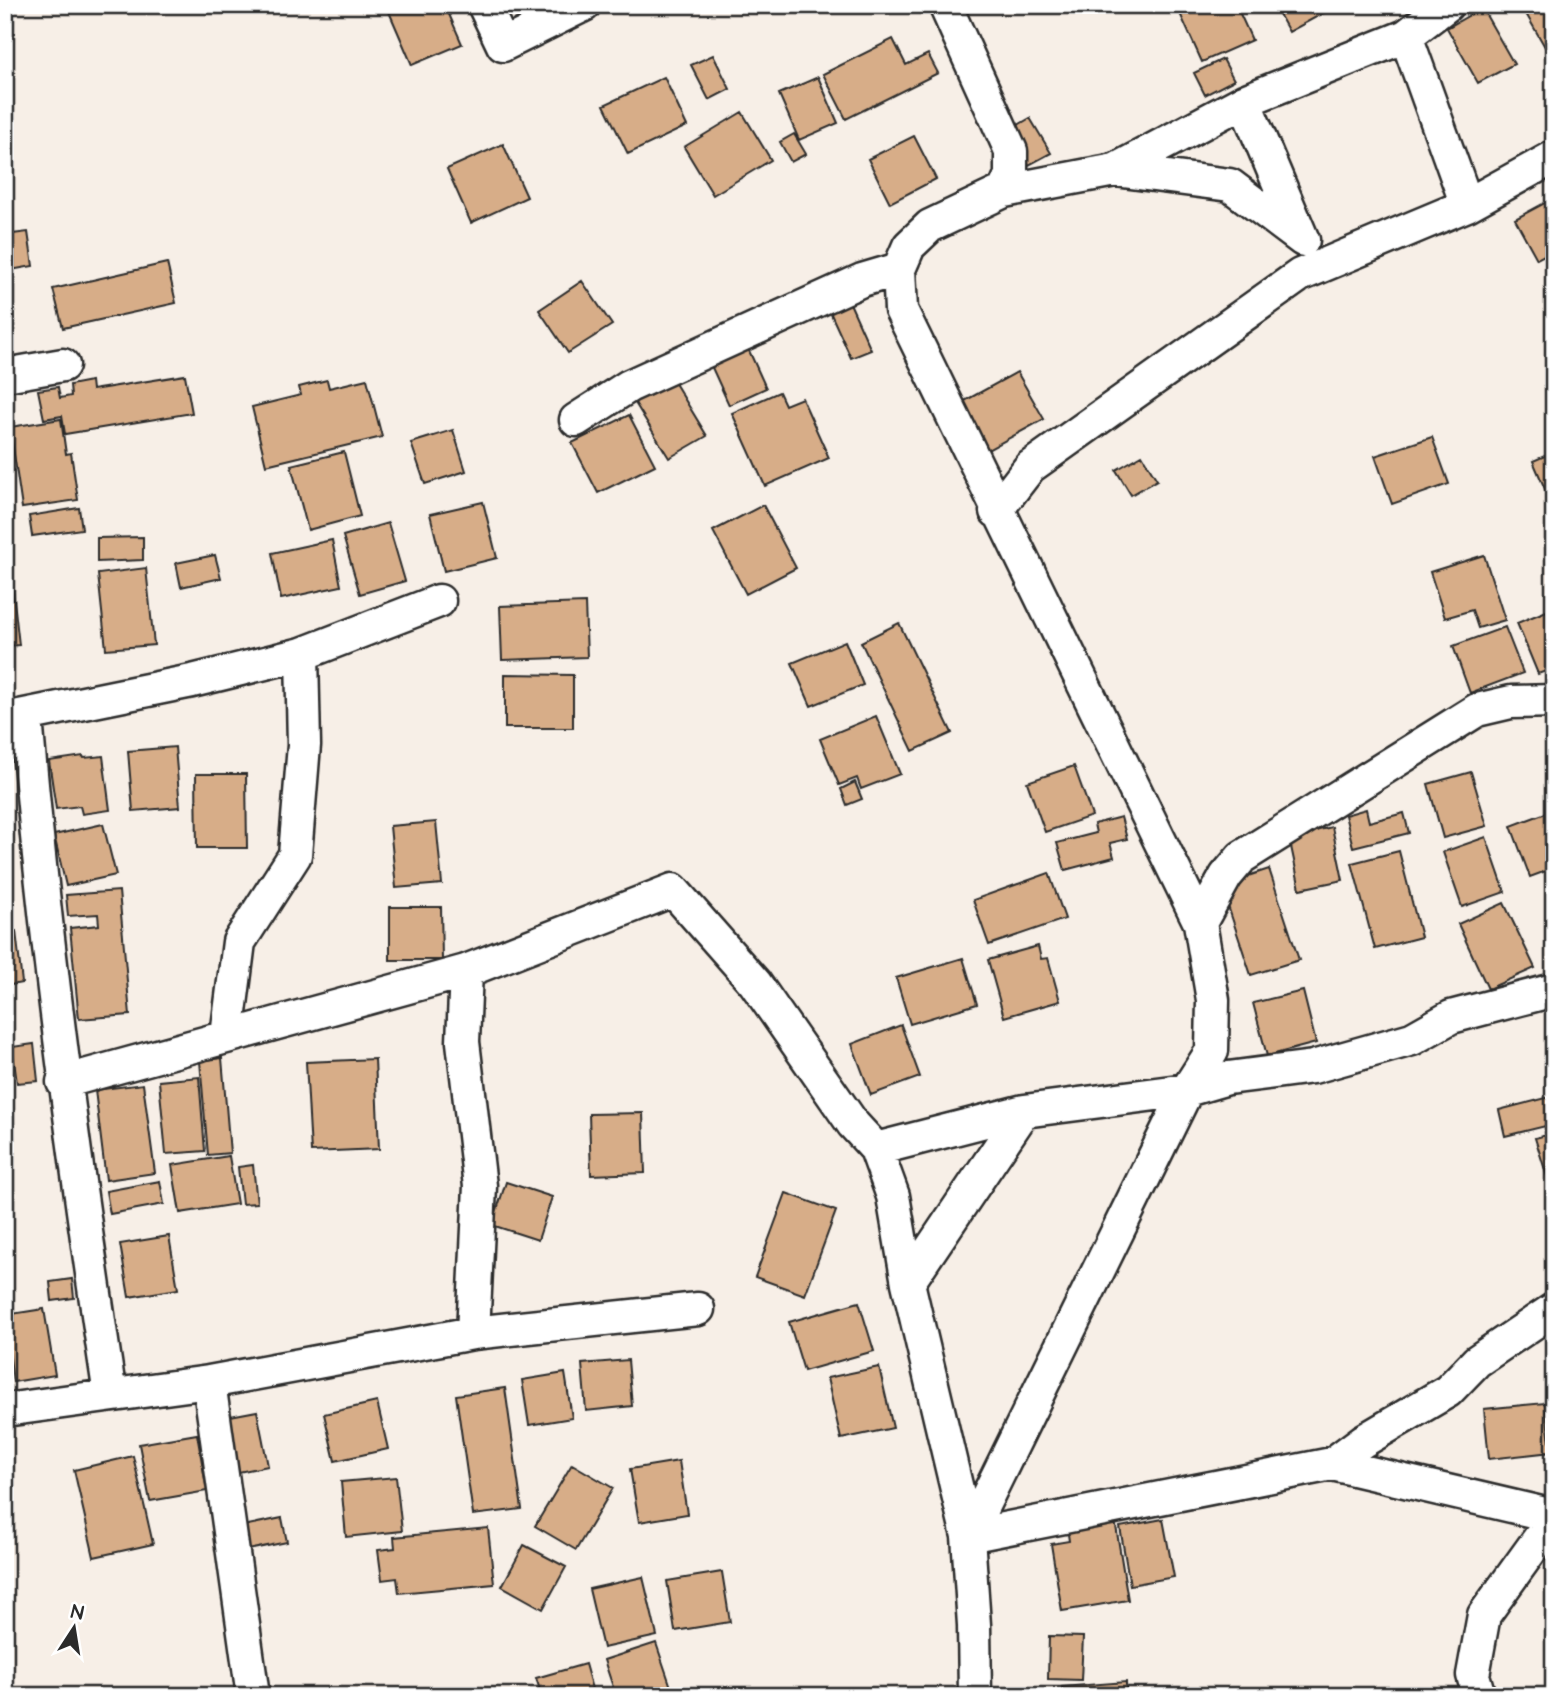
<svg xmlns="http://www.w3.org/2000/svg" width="1559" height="1701" viewBox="0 0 1559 1701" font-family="'Architects Daughter',sans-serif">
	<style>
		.building { fill: #d7ad88; stroke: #2b2b2b; stroke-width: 2 }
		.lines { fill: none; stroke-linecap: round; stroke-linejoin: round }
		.minor-casing { stroke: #2b2b2b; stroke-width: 37 }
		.minor { stroke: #fff; stroke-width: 32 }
	</style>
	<rect width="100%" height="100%" fill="#f7efe7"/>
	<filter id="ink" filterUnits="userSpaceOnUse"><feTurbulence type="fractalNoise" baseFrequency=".0143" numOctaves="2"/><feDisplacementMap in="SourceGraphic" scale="14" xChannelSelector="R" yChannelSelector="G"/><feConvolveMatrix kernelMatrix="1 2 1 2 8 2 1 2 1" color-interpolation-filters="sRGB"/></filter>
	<g filter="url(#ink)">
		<path class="building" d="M390,5H445L462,44L412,65L387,7Z
			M1186,5H1236L1252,40L1202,62L1178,9Z
			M1274,5H1329L1331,9L1289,32Z
			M1521,5H1554V42L1545,47Z
			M1482,8L1514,64L1478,83L1447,28Z
			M893,39L906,65L928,54L938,73L846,119L823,74Z
			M713,55L730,89L709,100L691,65Z
			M1223,59L1234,80L1205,95L1194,73Z
			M664,77L687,126L628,154L604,105Z
			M818,77L838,123L799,140L779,94Z
			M742,112L771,160L713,195L684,147Z
			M1030,118L1051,153L1029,165L1008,131Z
			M794,134L806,154L791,162L780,142Z
			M914,136L936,179L890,203L868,159Z
			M503,144L527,197L471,223L447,169Z
			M1554,198V250L1537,259L1515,219Z
			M28,232L33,266L5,271V235Z
			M167,263L176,303L63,328L53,289Z
			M582,281L612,325L568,353L539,310Z
			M845,292L871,350L851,358L825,301Z
			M746,344L766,388L729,405L709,361Z
			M1017,372L1044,419L986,451L959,404Z
			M185,375L192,413L65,434L62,416L44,419L38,390L58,387L60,398L71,396L70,385L91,381L92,390Z
			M670,375L707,436L669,458L632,398Z
			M367,379L382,437L266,465L252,407L301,395L299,387L327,380L329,388Z
			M779,392L785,405L802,398L829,458L765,486L732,413Z
			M629,415L655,465L598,493L572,443Z
			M61,419L66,454L71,453L78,500L22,508L10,427Z
			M453,430L466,471L425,484L411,443Z
			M1432,437L1449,484L1392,504L1375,456Z
			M344,452L360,516L308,530L291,465Z
			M1554,452V510L1533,461Z
			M1142,455L1157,480L1131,495L1116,470Z
			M483,502L497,558L444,571L430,514Z
			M763,505L796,568L746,594L713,531Z
			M5,508H8L12,540L5,541Z
			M79,508L82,529L32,536L29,516Z
			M388,523L405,581L360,594L343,536Z
			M143,537V560L97,562V538Z
			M332,540L341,586L281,599L272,553Z
			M215,555L221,578L181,587L176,563Z
			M1484,555L1505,620L1478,628L1472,610L1445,618L1430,572Z
			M5,556H9L19,645L5,646Z
			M146,568L154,645L106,649L98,574Z
			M585,603L587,657L502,660L500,606Z
			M1554,608V668L1538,674L1517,623Z
			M899,623L952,733L913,751L861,642Z
			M1505,627L1523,673L1470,693L1453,646Z
			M845,641L863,685L811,706L792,663Z
			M505,674L573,675V728H505Z
			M876,716L900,774L861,789L857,778L839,785L820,739Z
			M175,747L180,807L133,811L128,751Z
			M83,756L84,758L103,756L110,810L82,814L80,806L56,809L49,761Z
			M1074,766L1092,816L1045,832L1027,782Z
			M1471,772L1487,826L1443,838L1428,784Z
			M196,774H246L247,848H197Z
			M855,782L862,799L847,805L841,789Z
			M1366,809L1369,822L1404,813L1409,833L1353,847L1345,815Z
			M1554,810V868L1530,877L1511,826Z
			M1121,817L1127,839L1110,843L1114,857L1065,870L1057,843L1096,833L1094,824Z
			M436,822L442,884L396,888L390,826Z
			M103,824L116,875L66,886L54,835Z
			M1332,827L1343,880L1300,889L1289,837Z
			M1486,837L1505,892L1462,907L1443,852Z
			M1399,851L1421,937L1375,949L1352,863Z
			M1269,869L1299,960L1251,975L1221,885Z
			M1049,873L1065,919L989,945L973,900Z
			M119,891L130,1015L79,1019L70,928L99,925L98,914L68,916L66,895Z
			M1504,903L1535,968L1488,989L1458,924Z
			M390,907H441L442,960H390Z
			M16,931L22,983L5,986V932Z
			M1038,946L1041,959L1048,958L1060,1001L1004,1017L988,960Z
			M963,958L977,1004L910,1024L896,978Z
			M1303,991L1316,1043L1267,1056L1253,1003Z
			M901,1025L920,1077L871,1095L852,1044Z
			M5,1035L12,1081L5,1082Z
			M34,1044L38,1081L17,1083L12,1047Z
			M222,1058L230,1153L208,1155L200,1061Z
			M375,1059L379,1149L311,1152L306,1062Z
			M199,1077L205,1151L166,1154L159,1081Z
			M143,1084L155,1173L106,1180L95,1090Z
			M1554,1096V1124L1505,1136L1499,1110Z
			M643,1113L645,1173L591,1175L589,1114Z
			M1554,1133V1185L1550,1186L1535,1138Z
			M229,1156L237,1204L180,1213L172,1165Z
			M253,1165L257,1203L242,1204L238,1167Z
			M160,1181L164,1204L110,1214L106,1191Z
			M506,1182L552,1197L538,1240L492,1225Z
			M786,1193L836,1211L805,1295L755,1277Z
			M169,1236L178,1289L129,1297L120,1244Z
			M72,1279L74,1298L52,1301L50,1282Z
			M859,1302L874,1351L804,1371L789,1322Z
			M44,1309L55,1375L13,1382L5,1315Z
			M628,1360L632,1406L586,1411L582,1364Z
			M879,1367L893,1428L841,1439L827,1378Z
			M565,1373L572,1418L529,1425L522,1380Z
			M505,1388L522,1509L473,1515L456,1395Z
			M377,1402L388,1449L335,1461L324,1414Z
			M1545,1403L1551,1452L1489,1459L1484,1409Z
			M257,1411L268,1466L219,1476L209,1420Z
			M197,1434L207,1491L150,1501L139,1444Z
			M133,1456L153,1544L94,1557L74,1470Z
			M679,1461L687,1514L639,1522L630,1469Z
			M572,1464L613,1488L576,1550L535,1526Z
			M396,1477L402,1531L346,1537L341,1482Z
			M282,1518L287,1542L243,1551L238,1527Z
			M1163,1519L1174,1577L1130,1585L1120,1527Z
			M1115,1520L1128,1600L1062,1611L1051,1544L1069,1541L1067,1527Z
			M488,1528L494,1584L399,1593L397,1578L382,1580L378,1550L395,1548L394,1537Z
			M524,1545L566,1567L543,1609L502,1586Z
			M722,1572L730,1622L675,1631L667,1581Z
			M643,1577L657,1636L603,1648L589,1589Z
			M1049,1636L1083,1637L1081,1680L1048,1679Z
			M656,1643L674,1696H616L604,1660Z
			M585,1664L594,1696H542L536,1678Z
			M1126,1682V1696H1063L1062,1687Z"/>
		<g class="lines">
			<g class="minor-casing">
				<path id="minor" d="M484,5L503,45L584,5
					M945,5L1011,151V175L1004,191L930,226L909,246L899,269L901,310L1200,923L1213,1000L1212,1051L1187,1090L968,1536
					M1406,36L1467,205
					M1244,101L1302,238
					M1115,170L1230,185L1303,240
					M1004,191L1115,170L1244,101L1406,36L1447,5
					M5,375L63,365
					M576,420L629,386L862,280L899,269
					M996,511L1030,467L1300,275L1467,205L1554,157
					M302,654L439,601
					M26,717C45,945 76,1170 110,1395
					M5,719L192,681L302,654L304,745L295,855L239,942L227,1036
					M1200,923L1226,876L1242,857L1477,710L1511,702L1554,701
					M466,971L463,1042L480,1186L473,1333
					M63,1082L466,971L673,890L755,983L853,1124L876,1149L893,1196L908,1283L968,1536L974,1625L975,1696
					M876,1149L1024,1111
					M908,1283L1024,1111L1187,1090L1228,1078L1313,1067L1412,1039L1451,1017L1554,990
					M209,1382L473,1333L698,1309
					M5,1410L209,1382L253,1696
					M1332,1464L1363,1441L1448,1391L1477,1361L1554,1309
					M968,1536L1332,1464L1554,1516
					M1479,1696L1473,1675L1484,1615L1554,1518"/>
			</g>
			<use href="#minor" class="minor"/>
		</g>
	</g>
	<rect width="1559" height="1701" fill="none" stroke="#fff" stroke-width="28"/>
	<rect x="14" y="14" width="1531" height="1673" fill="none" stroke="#2b2b2b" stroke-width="2.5" filter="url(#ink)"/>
	<g transform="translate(74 1628) rotate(12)" stroke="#ffffff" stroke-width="5" paint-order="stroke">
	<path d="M0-5L12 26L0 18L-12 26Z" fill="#2b2b2b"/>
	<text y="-10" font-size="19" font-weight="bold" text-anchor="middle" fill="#2b2b2b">N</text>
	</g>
</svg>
